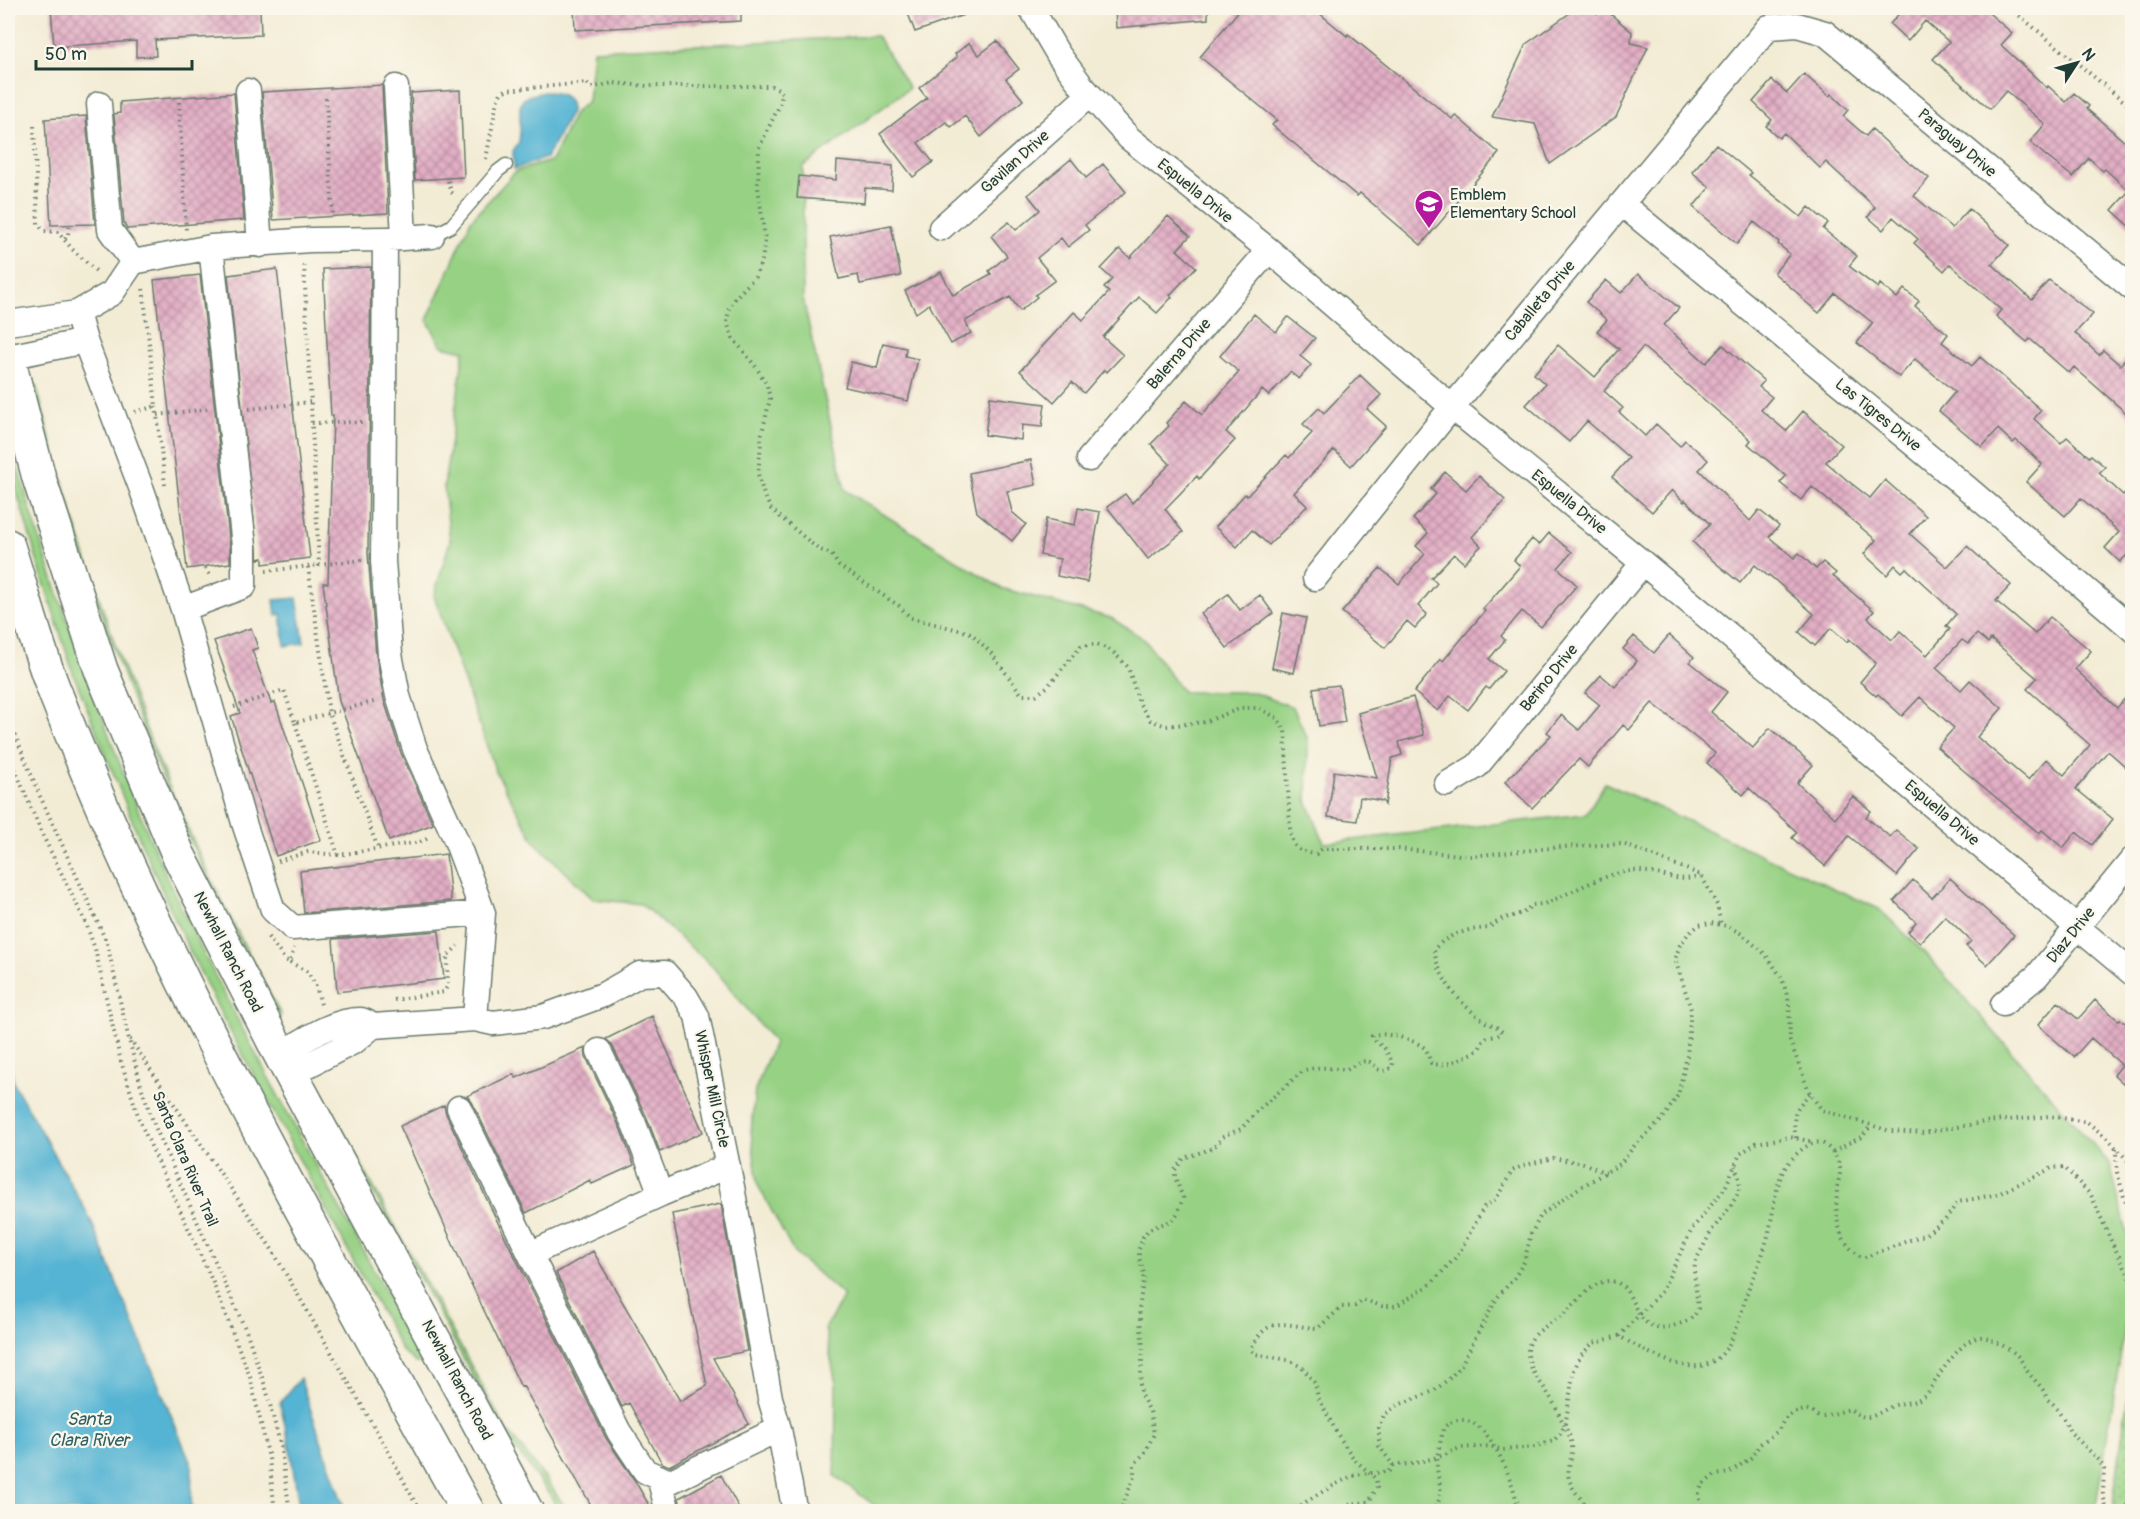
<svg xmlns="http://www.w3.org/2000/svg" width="2140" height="1519" viewBox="0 0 2140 1519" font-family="Pangolin,sans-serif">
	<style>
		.grass { fill: #97d184; stroke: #5b875c; stroke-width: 1.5 }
		.park { fill: url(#park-dots); stroke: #5b875c; stroke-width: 1.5 }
		.water { fill: #55b4d3; stroke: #3a7884; stroke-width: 1.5 }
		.building { fill: url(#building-cross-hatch); fill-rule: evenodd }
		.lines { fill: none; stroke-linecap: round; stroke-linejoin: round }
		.lane-casing { stroke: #697a6c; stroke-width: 15 }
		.street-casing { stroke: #697a6c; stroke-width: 27 }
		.primary-casing { stroke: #697a6c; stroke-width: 36 }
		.path { stroke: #697a6c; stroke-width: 4; stroke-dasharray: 1.5 4.5; stroke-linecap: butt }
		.lane { stroke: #fff; stroke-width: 12 }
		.street { stroke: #fff; stroke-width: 24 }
		.primary { stroke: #fff; stroke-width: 33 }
		.labels { text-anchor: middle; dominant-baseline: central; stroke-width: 4.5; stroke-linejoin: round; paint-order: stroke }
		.street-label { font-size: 16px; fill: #1f3d34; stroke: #fbf7ec }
		.poi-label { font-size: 16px; fill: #1f3d34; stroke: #fbf7ec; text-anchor: start }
		.water-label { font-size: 18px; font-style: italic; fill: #2f6164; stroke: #fbf7ec }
	</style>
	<defs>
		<pattern id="park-dots" width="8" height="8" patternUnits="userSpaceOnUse" patternTransform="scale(1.5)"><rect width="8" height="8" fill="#97d184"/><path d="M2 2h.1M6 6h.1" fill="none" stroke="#7bab6d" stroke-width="1.8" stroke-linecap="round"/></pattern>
		<pattern id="building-cross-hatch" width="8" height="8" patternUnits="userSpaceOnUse" patternTransform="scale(1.5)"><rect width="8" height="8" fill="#e3aec5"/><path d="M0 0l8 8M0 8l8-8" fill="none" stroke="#b78fa1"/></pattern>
	</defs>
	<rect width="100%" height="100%" fill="#fbf7ec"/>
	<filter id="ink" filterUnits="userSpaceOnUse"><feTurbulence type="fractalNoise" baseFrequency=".0167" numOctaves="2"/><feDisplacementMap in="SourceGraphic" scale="12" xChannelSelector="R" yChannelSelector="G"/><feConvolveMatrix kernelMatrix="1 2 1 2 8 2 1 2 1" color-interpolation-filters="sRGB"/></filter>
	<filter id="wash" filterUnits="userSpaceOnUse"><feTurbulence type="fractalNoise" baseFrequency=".008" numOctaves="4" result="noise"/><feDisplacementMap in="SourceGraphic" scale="24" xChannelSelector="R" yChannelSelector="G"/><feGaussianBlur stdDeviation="1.35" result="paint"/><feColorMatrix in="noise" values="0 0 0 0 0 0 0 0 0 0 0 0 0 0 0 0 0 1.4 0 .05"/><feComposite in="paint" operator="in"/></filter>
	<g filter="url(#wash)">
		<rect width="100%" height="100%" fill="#f3ecd5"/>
		<path class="grass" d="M877,36L909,88L803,167V299L845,490L1001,588L1111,618L1144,639L1183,692H1252L1293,707L1308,740L1307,801L1324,843L1586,814L1605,783L1879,909L1923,951L2110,1164L2132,1252V1285L2095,1511H882L835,1476L836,1384L825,1329L844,1296L794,1253L758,1185L751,1131L755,1090L774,1042L712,966L641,904L593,899L535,842L496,772L434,596L450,541L444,486L464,351L442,346L427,320L471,220L516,171L551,161L575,112L588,101L593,50Z
			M33,385H36C67,502 103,618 147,731C184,829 232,923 281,1015L279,1017C252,964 223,912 198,858C127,706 77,546 33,385Z
			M8,429C28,510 56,589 84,668C118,761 153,853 198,942C268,1082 346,1219 422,1357L420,1362L416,1363L402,1351L221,1014L181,933L142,845L73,673L39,567L8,462Z
			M324,1096L504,1426L545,1478L568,1511H559L550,1495L503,1432L322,1098Z"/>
		<path class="park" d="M2132,1376V1511H2112L2125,1415Z"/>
		<path class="water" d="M544,92C559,92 572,95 571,112L546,158L514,169L513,151L519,142L520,132V107L523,100L528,96Z
			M297,598L304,643L285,646L281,614L276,615L274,600Z
			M8,1053L14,1084L89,1216L192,1466L191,1511H8Z
			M300,1378L341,1499L346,1511H300L288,1438L280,1403Z"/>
		<g id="blocks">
			<path class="building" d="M51,8H260L261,35L155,40L156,56L136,57V41L54,47Z
				M574,8H741V21L575,30Z
				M906,8H978V10L915,32Z
				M1115,8H1208V19L1116,28Z
				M1241,8H1313L1347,36L1348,34L1452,119L1455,115L1499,153L1421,245L1360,193L1357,196L1272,125L1277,120L1200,57Z
				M1577,8H1594L1597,14L1607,11L1632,32L1631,43L1648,47L1616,117L1550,164L1535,124L1492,117L1526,44Z
				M1904,8H1983L2012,33L2001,45L2047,88L2048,86L2066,102L2074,93L2089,106L2087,109L2133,149V229L2112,210L2129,191L2105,169L2103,171L2089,158L2073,177L2046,156L2030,142L2045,124L2006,91L1990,109L1933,59L1949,42L1925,21L1908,41L1890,24Z
				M997,41L1019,69L1006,79L1023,100L981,137L965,116L951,127L946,122L918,143L933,162L913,177L880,134L927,98L919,88L957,57L955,54L969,43L979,55Z
				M1804,74L1829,96L1831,94L1848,110L1843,116L1866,136L1872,129L1911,165L1912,164L1929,178L1914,196L1952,228L1969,209L2009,245L1992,264L2032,300L2049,280L2093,314L2075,333L2099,355L2103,350L2120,365L2133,351V419L2074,367L2069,373L2030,339L2027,342L1996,316L2001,310L1950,264L1944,271L1914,243L1918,239L1893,217L1883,230L1868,217L1875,207L1826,162L1820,168L1784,133L1779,138L1766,126L1772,120L1753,102L1772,80L1787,93Z
				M382,85L388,213L273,220L262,92Z
				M460,90L464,177L415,180L411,93Z
				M234,93L244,220L127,229L124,223L114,114L120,113V102Z
				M86,116L95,224L51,225L45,119Z
				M1716,144L1751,173L1749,175L1801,217L1809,207L1828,223L1823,229L1857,256L1849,266L1878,288L1880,284L1897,298L1904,289L1919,301L1915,306L1948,334L1942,342L1972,366L1980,357L2000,374L2041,410L2034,419L2061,443L2067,437L2089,457L2091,455L2105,467L2099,473L2123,495L2133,484V549L2120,562L2105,548L2119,532L2081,498L2065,516L2026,482L2042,464L2016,440L2013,443L1998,429L1982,447L1939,411L1955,392L1915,359L1899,377L1857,343L1873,323L1835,293L1819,313L1801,298L1802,297L1774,273L1790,254L1778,244L1779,242L1754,222L1737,244L1693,207L1710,187L1692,172Z
				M1071,159L1086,178L1103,164L1126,192L1085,225L1089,230L1068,247L1061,238L1037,258L1055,280L1035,295L1037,297L1020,311L1010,297L965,321L971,333L951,344L929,304L916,313L905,291L941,272L953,295L991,274L989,271L1007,256L991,236L1009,222L1016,230L1040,210L1028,195Z
				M837,161L893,166L892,190L865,188L864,203L797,198L799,176L836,180Z
				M1168,216L1190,236L1177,250L1196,267L1170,295L1172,297L1157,313L1139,297L1103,337L1123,355L1107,372L1104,370L1084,393L1072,382L1054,402L1020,371L1074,312L1083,320L1109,292L1104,288L1112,279L1101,269L1120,249L1130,258Z
				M891,225L901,276L860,284L858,275L839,279L830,237Z
				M371,267L368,554L376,655L384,700L401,753L433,824L389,841L339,701L323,583H328L333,416H331L323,269Z
				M277,269L310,558L263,564V558L258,559L228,275Z
				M1638,274L1679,308L1664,325L1706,363L1723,345L1764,381L1759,387L1772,397L1761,410L1786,431L1803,411L1842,445L1826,462L1847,480L1870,498L1885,480L1926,516L1910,534L1947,567L1967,546L2011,585L1996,601L2035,634L2050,617L2091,651L2075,669L2117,708L2133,689V773L2108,751L2076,789L2113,819L2092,845L2076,832L2063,848L2042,830L2039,833L1963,770L1937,747L1954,728L1920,697L1902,716L1878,694L1876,696L1860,682L1876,663L1849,639L1847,642L1831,628L1815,646L1799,632L1814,614L1769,575L1768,576L1755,565L1740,583L1706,555L1693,542L1710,524L1685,500L1684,502L1672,490L1652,512L1612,477L1629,458L1587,421L1569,442L1526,405L1545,384L1534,374L1558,345L1595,377L1619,349L1597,331L1607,320L1586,302L1606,280L1621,293ZM1643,347L1751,440L1748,444L1786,476L1780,483L1801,500L1812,487L1876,540L1864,554L1887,575L1895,565L1902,572L1906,568L1956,614L1946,626L1950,629L1927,655L1900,631L1892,640L1868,618L1874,611L1833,576L1836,573L1823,562L1816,569L1799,553L1794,558L1769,537L1779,526L1759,510L1750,521L1699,470L1708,460L1685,440L1680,446L1656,424L1645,436L1619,412L1623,408L1604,391ZM1977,634L1988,643L1991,639L2037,678L2027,689L2090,745L2064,775L2046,759L2028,780L1977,737L2002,708L1970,680L1961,690L1936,668L1962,640L1968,644Z
				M200,275L230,547V563L187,569L154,280Z
				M1254,314L1276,332L1288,317L1315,338L1300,356L1311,365L1299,379L1290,372L1269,396L1262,390L1226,432L1235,440L1199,479L1197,476L1165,509L1183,532L1148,559L1107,507L1125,494L1132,503L1170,464L1151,444L1169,426L1166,423L1186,401L1202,415L1239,372L1220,356Z
				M883,343L906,348L905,356L918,359L908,401L845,387L851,362L877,368Z
				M1360,375L1381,395L1367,409L1386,426L1351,466L1334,450L1294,493L1307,506L1269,545L1252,530L1237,547L1215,527L1245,494L1247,496L1286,455L1289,458L1312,433L1303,424L1319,408L1324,413Z
				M990,397L1045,404L1042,427L1022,425L1021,440L985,435Z
				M1031,460L1036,485L1007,491L1012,512L1026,524L1012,541L977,512L969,473Z
				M1445,472L1466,490L1479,476L1505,500L1472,537L1481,546L1464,563L1454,554L1431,578L1437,583L1418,606L1427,614L1415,628L1407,621L1385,648L1342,612L1380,568L1399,584L1425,554L1416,546L1428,533L1413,519L1436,494L1431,489Z
				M1078,508L1100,512L1087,582L1057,576L1060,559L1040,555L1046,519L1075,525Z
				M1549,533L1572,552L1558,568L1577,585L1541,627L1522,611L1501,636L1505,640L1489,659L1504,671L1489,689L1486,687L1468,710L1450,696L1438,711L1414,692L1441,659L1443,661L1485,611L1483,609L1520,566L1514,560L1532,539L1539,545Z
				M1228,594L1240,610L1260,595L1273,613L1227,648L1201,614Z
				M1283,613L1306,618L1294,673L1272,668Z
				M251,628L258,648L252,650L271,703L275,702L321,840L276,856L231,716L240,713L214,641Z
				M1669,635L1694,657L1690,662L1727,692L1711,712L1753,748L1770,728L1813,765L1797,783L1835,818L1853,796L1871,811L1866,817L1890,837L1896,830L1919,849L1897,876L1849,836L1825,866L1792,838L1797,832L1749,788L1743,795L1707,763L1715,753L1652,703L1629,730L1623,725L1588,767L1579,759L1532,808L1505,782L1551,735L1547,732L1561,715L1579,730L1600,705L1585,693L1601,675L1615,687L1637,661L1623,649L1634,636L1654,653Z
				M1339,685L1345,722L1319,726L1313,688Z
				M1413,697L1424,735L1399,742L1402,755L1392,758L1385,805L1383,801L1360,797L1357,821L1328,817L1334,771L1377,778L1358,713Z
				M446,854L451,901L304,913L300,871Z
				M1950,878L2014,935L1987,965L1966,946L1971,941L1945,916L1920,943L1908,932L1916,922L1894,901L1913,880L1932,898Z
				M439,931L444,979L337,992L333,939Z
				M2095,1000L2118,1020L2120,1019L2133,1029V1092L2114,1075L2122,1065L2091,1038L2074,1057L2038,1025L2058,1002L2078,1019Z
				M652,1016L703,1132L660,1152L647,1118L612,1045L606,1039Z
				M585,1048L586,1057L621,1130L634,1165L592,1184L590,1180L526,1213L472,1102L467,1096L514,1074L516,1078Z
				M444,1105L446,1114L500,1227L606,1438L635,1481L653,1512H595L523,1386L521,1387L465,1271L400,1126Z
				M721,1204L747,1351L713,1358L749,1424L669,1466L662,1463L629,1403L622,1407L556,1273L593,1251L680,1401L707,1386L672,1214Z
				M721,1475L741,1512H682L679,1498Z"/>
		</g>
	</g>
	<g filter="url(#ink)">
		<use href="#blocks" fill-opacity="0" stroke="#697a6c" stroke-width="1.5"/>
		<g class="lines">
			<g class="lane-casing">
				<path id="lane" d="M432,236L451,226L498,171L506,165"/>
			</g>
			<g class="street-casing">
				<path id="street" d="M1031,8L1058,54L1081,85L1129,138L1269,250L1452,407L1643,563L2132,973
					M396,87L404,237
					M248,91L260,245
					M99,104L110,230L133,262
					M1622,204L1967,488L2132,629
					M941,228L1089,95
					M388,239L432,236
					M8,323L77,313
					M8,357L85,341
					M1089,459L1269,250
					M1315,578L1452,407L1769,27L1797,25L1825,33L2132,288
					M183,609L244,586V546L211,247
					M1447,784L1477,766L1643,563
					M2003,1004L2037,976L2132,860
					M475,1019L483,913L456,840L415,749L398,696L390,654L383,561L385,239L310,240L211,247L133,262L112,293L77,313L85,341L142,490L183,609L244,823L273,910L293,928L483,913
					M599,1051L634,1124L661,1194
					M280,1054C304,1041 332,1020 360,1020C365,1020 369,1024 373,1026L475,1019L493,1023L543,1017L603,995L640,974L665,973L686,997L697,1016L732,1187L770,1398L779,1429L795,1512
					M291,1074L355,1041L373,1026
					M459,1108L530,1254
					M728,1166L661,1194L530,1254L619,1432L645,1471L669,1482L779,1429
					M659,1477L668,1512"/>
			</g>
			<g class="primary-casing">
				<path id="primary" d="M8,358L39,478L101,670L178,854L280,1054L527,1512
					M8,546C23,594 36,643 54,690C165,976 320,1243 468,1512"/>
			</g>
			<path class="path" d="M2010,8L2132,108
				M326,98L333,218
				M179,102L186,230
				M34,126L38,224L44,231L58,232L72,249L96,271
				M486,159L497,101L501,93L506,90L587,83L591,88L613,83L647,86H771L779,89L782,93L781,102L759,148L758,187L765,240L762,260L755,277L736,297L729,309L727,322L732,337L756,367L767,385L770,399L762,433L758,474L765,498L771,509L818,549L831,554L839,566L899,606L911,618L971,633L991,653L1022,695H1036L1047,687L1081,646L1097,644L1112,651L1128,667L1139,703L1150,720L1166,726L1205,722L1241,708H1259L1277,718L1285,730L1290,829C1292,847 1297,852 1316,854L1322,849H1397L1471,856L1561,847L1623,844L1701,875L1717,905L1721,925
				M448,181L451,192L456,196
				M65,239L68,235L69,227
				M304,265L319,565L362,560
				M156,406L165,485
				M249,409L311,402
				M135,412L156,406L143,288
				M158,415L207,409
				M312,423L362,422
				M308,567L329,713L377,701
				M205,568L211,577
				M266,571L319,565
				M234,707L284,690L295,723L329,713L378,849
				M8,718L40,796L107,943L128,1036L142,1089L155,1127L247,1333L267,1392L280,1444L290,1512
				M295,723L338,855L420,842L431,837
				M8,752L42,834L85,921L95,949L120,1058L140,1122L214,1285L250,1377L269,1458L275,1512
				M278,861L308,852L338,855
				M268,937L285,960L290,962L294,948
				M290,962L308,972L316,986L322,1008
				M394,1000L444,992L448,985L447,956L458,946
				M130,1039L271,1248L388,1451L420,1512
				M1796,1138C1792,1116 1794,1109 1810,1094
				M2116,1148L2117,1172L2132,1225
				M1833,1152L1863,1136L1871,1125
				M2132,1165L2108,1139L2087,1122L2050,1116L1985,1122L1924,1133L1890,1131L1822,1110L1810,1094L1790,1041L1789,1002L1782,978L1766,955L1742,934L1727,926L1710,923L1699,925L1688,934L1680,945L1675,959L1691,1009L1687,1056L1678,1095L1662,1120L1635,1145L1620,1164L1579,1188L1541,1215L1531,1234L1524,1262L1515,1277L1497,1298L1461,1365L1451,1377L1434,1391L1398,1405L1384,1415L1379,1428V1446L1393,1465L1412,1464L1445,1455L1459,1448L1490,1446L1502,1450L1534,1447L1553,1441L1561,1433L1566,1421L1573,1373L1580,1356L1593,1343L1619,1336C1641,1349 1687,1377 1712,1362C1736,1348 1740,1313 1748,1290C1754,1274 1762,1259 1766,1243C1773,1221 1773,1197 1781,1176C1785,1164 1807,1139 1821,1143C1830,1146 1838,1158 1840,1168C1841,1175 1837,1183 1837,1190C1835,1218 1837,1243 1863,1258L1926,1234L1945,1220L1958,1202L1998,1194L2052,1168L2064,1167L2091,1195L2112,1243L2132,1281
				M1619,1336L1662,1291L1692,1229L1725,1188L1740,1154L1756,1143L1790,1137L1814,1142
				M1120,1512L1134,1477V1465L1145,1452L1154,1434L1150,1411L1142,1397L1140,1385L1143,1348L1139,1310L1144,1274L1139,1258V1249L1143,1237L1149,1229L1171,1221L1177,1214L1183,1198L1175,1177V1170L1184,1158L1213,1148L1225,1135L1241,1129L1256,1112L1303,1071C1319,1065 1332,1069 1347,1070C1357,1063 1369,1055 1377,1069L1383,1071L1392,1068L1393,1063L1385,1049L1373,1039L1372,1036C1381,1030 1421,1041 1426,1050C1428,1053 1429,1059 1431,1063C1446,1069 1465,1056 1479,1050C1487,1029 1489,1042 1502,1033C1499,1025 1491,1026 1484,1021C1460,1004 1438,979 1434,949L1443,941L1453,935L1469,930L1488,928L1502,919L1523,913L1532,905L1544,904C1572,893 1601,874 1631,871C1654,869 1678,885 1700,876
				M1291,1512C1306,1501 1336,1483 1353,1476C1365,1472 1377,1474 1389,1471L1393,1465
				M1340,1512L1348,1504L1369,1502L1377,1487L1376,1479L1354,1459L1338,1435L1318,1397L1315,1383L1302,1367L1288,1360L1255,1354L1251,1349C1269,1312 1286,1327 1318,1328L1342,1307L1355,1306L1364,1300L1382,1306H1396L1431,1284L1458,1255L1484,1207L1496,1199L1512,1171L1522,1166L1553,1158L1583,1163L1606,1173
				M1432,1512C1448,1491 1436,1483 1437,1462C1438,1451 1441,1440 1443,1429C1449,1421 1458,1418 1468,1421C1494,1429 1515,1486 1519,1512
				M1592,1512C1585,1503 1574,1493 1570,1482C1565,1470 1573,1459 1572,1446C1571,1436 1565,1426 1560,1417C1557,1410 1554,1403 1550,1397C1542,1383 1528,1370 1528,1352C1528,1332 1551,1325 1564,1314C1577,1303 1592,1280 1611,1281C1641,1284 1627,1342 1679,1324C1688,1321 1695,1318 1698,1308L1694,1271L1696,1260L1712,1230L1731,1206L1739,1191L1740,1181L1735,1166
				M1702,1512L1699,1493L1702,1485L1715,1475L1729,1473L1752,1457L1760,1444L1778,1431L1784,1420L1793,1413L1804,1410L1813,1412L1817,1416L1823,1417L1850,1409C1870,1425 1875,1413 1893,1406C1908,1400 1914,1406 1928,1392C1939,1376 1961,1337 1982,1337C1989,1338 1994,1341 2000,1344C2014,1352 2018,1354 2026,1369C2033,1381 2043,1385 2047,1399L2053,1404L2065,1421L2070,1432L2099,1460L2104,1469L2103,1494L2107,1512
				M2127,1512L2132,1473"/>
			<use href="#lane" class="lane"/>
			<use href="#street" class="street"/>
			<use href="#primary" class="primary"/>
		</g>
	</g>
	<defs>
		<g id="school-pin" transform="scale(1.5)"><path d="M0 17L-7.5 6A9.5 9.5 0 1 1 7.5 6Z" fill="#b5179e" stroke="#fbf7ec"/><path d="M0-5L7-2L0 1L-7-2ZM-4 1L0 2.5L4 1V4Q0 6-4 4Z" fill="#fff"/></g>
	</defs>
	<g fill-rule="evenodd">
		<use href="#school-pin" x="1429" y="204"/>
	</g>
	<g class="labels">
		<g class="street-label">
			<text transform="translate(1957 143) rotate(40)">Paraguay Drive</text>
			<text transform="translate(1015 162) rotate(-42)">Gavilan Drive</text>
			<text transform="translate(1195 191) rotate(39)">Espuella Drive</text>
			<text transform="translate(1540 301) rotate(-50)">Caballeta Drive</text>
			<text transform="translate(1179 354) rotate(-49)">Balerna Drive</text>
			<text transform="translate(1878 415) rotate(39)">Las Tigres Drive</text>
			<text transform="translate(1569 502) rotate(39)">Espuella Drive</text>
			<text transform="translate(1549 678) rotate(-51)">Berino Drive</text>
			<text transform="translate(1942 813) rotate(40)">Espuella Drive</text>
			<text transform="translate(2071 935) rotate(-51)">Diaz Drive</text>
			<text transform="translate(228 952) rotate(63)">Newhall Ranch Road</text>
			<text transform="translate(712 1089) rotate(78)">Whisper Mill Circle</text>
			<text transform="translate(185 1159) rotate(67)">Santa Clara River Trail</text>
			<text transform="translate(457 1380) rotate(62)">Newhall Ranch Road</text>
		</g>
		<g class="poi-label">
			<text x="1450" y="195">Emblem<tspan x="1450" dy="18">Elementary School</tspan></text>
		</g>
		<g class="water-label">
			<text x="89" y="1419">Santa<tspan x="89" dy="21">Clara River</tspan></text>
		</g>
	</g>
	<rect width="2140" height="1519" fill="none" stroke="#fbf7ec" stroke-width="30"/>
	<g transform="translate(2077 63) rotate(54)" stroke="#fbf7ec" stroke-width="4.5" paint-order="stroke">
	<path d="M0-4.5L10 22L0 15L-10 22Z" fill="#1f3d34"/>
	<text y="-9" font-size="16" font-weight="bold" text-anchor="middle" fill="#1f3d34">N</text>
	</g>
	<path d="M36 60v9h156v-9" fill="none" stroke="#1f3d34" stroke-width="3"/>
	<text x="45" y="60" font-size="18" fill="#1f3d34" stroke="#fbf7ec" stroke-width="4.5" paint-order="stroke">50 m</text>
</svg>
